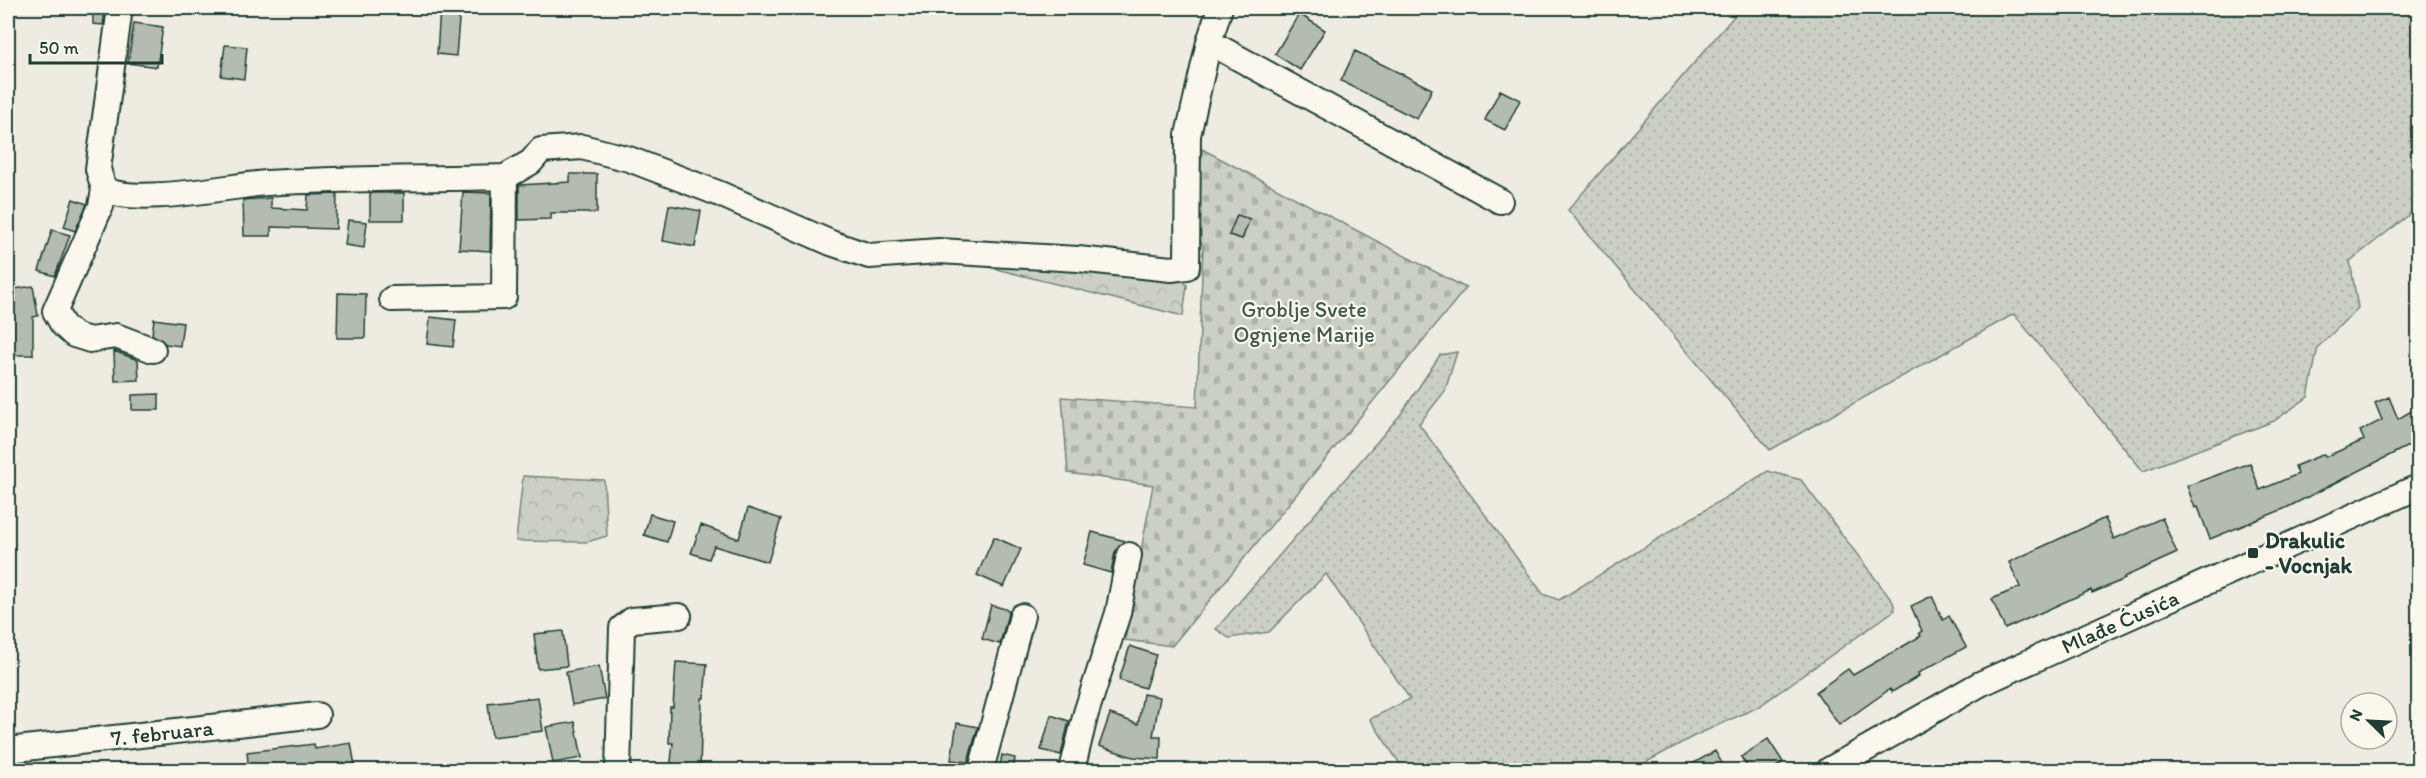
<svg xmlns="http://www.w3.org/2000/svg" width="2426" height="778" viewBox="0 0 2426 778" font-family="Itim,sans-serif">
	<style>
		.green { fill: url(#green-dots); stroke: #75867c; stroke-width: 1.5 }
		.forest { fill: url(#forest-crowns); stroke: #75867c; stroke-width: 1.5 }
		.cemetery { fill: url(#cemetery-stones); stroke: #75867c; stroke-width: 1.5 }
		.building { fill: #b4bbb0; stroke: #1f3d34; stroke-width: 1.5 }
		.lines { fill: none; stroke-linecap: round; stroke-linejoin: round }
		.minor-casing { stroke: #1f3d34; stroke-width: 28 }
		.minor { stroke: #fbf7ec; stroke-width: 24 }
		.poi-dot { fill: #1f3d34; stroke: #fbf7ec; stroke-width: 2 }
		.labels { text-anchor: middle; dominant-baseline: central; stroke-width: 4.5; stroke-linejoin: round; paint-order: stroke }
		.park-label { font-size: 22px; fill: #415a51; stroke: #fbf7ec }
		.poi-label { font-size: 22px; font-weight: bold; fill: #1f3d34; stroke: #fbf7ec; text-anchor: start }
		.street-label { font-size: 22px; fill: #1f3d34; stroke: #fbf7ec }
	</style>
	<defs>
		<pattern id="green-dots" width="8" height="8" patternUnits="userSpaceOnUse" patternTransform="scale(1.5)"><rect width="8" height="8" fill="#cbcfc4"/><path d="M2 2h.1M6 6h.1" fill="none" stroke="#aeb3a9" stroke-width="1.8" stroke-linecap="round"/></pattern>
		<pattern id="forest-crowns" width="20" height="18" patternUnits="userSpaceOnUse" patternTransform="scale(1.5)"><rect width="20" height="18" fill="#cbcfc4"/><path d="M2 6a3 3 0 1 1 6 0M12 15a3 3 0 1 1 6 0" fill="none" stroke="#aeb3a9"/></pattern>
		<pattern id="cemetery-stones" width="16" height="16" patternUnits="userSpaceOnUse" patternTransform="scale(1.5)"><rect width="16" height="16" fill="#cbcfc4"/><path d="M2 7V4a2 2 0 0 1 4 0v3zM10 15v-3a2 2 0 0 1 4 0v3z" fill="#aeb3a9"/></pattern>
	</defs>
	<rect width="100%" height="100%" fill="#eeece1"/>
	<filter id="ink" filterUnits="userSpaceOnUse"><feTurbulence type="fractalNoise" baseFrequency=".0167" numOctaves="2"/><feDisplacementMap in="SourceGraphic" scale="12" xChannelSelector="R" yChannelSelector="G"/><feConvolveMatrix kernelMatrix="1 2 1 2 8 2 1 2 1" color-interpolation-filters="sRGB"/></filter>
	<g filter="url(#ink)">
		<path class="green" d="M1741,8H2418V208L2350,261L2358,308L2318,347L2308,397L2274,421L2143,471L2014,314L1770,450L1568,210Z
			M1457,352L1445,391L1419,424L1543,594L1559,600L1768,471L1801,480L1893,602L1895,610L1758,707L1694,736L1632,770H1404L1370,719L1410,699L1326,574L1269,632L1229,638L1216,629L1401,414L1440,355Z"/>
		<path class="forest" d="M956,259L1171,269L1187,285L1183,316Z
			M523,476L604,480L607,536L587,542L516,541Z"/>
		<path class="cemetery" d="M1202,149L1466,288L1172,646L1125,640L1153,485L1068,473L1062,397L1197,407L1203,246L1196,231Z"/>
		<path class="building" d="M440,8H460L456,56L437,54Z
			M93,11H105L103,25L93,24Z
			M1299,14L1325,30L1300,70L1275,54Z
			M134,23L163,27L157,67L128,63Z
			M225,45L247,47L244,79L221,76Z
			M1355,51L1432,89L1417,119L1341,81Z
			M1500,90L1520,100L1505,130L1485,120Z
			M570,174H597V213H551V219L519,220V185L570,182Z
			M463,192L491,193L490,251L459,249Z
			M370,193H404V220H370Z
			M337,194L336,229L271,227V236H244L243,200L271,198V208L307,210L308,195Z
			M73,199L87,204L75,231L64,227Z
			M669,205L701,211L695,247L663,241Z
			M1237,215L1250,219L1242,239L1229,235Z
			M348,220L367,222L364,248L345,245Z
			M52,230L70,235L55,276L39,271Z
			M33,286L38,316L33,317V355H8V339H11L8,290Z
			M338,293L366,294L365,338H337Z
			M430,317L456,320L453,347L427,344Z
			M154,319L183,323L180,346L166,344L152,334Z
			M114,351L138,360L139,380L115,381Z
			M159,394V410H132V395Z
			M2389,397L2398,419L2418,407V441L2286,508L2210,539L2198,507L2195,508L2187,486L2250,463L2260,490L2298,474L2295,466L2324,454L2325,457L2364,440L2360,431L2382,420L2375,403Z
			M748,508L781,519L768,562L714,546L709,559L691,553L701,525L739,539Z
			M650,514L673,521L667,542L644,535Z
			M2105,518L2114,539L2162,518L2177,553L2124,577L2125,579L2092,593L2091,590L2005,629L1992,599L2020,587L2009,562Z
			M1092,532L1125,541L1115,552L1111,573L1083,565Z
			M994,537L1021,549L1004,587L977,575Z
			M1932,596L1943,620L1949,616L1966,647L1918,673L1919,676L1892,692L1890,689L1839,725L1816,692L1848,669L1853,675L1921,636L1919,633L1922,631L1911,606Z
			M991,605L1009,610L1000,644L982,639Z
			M563,631L567,666L538,669L534,634Z
			M1130,646L1156,655L1145,688L1119,680Z
			M676,662L707,664L704,698H702L700,771H670L673,743H669L670,707H673Z
			M599,666L605,699L572,705L566,672Z
			M1143,694L1160,697L1153,736H1161L1160,759L1133,757L1099,746L1110,714L1138,724Z
			M538,697L543,731L492,737L488,703Z
			M1051,715L1069,721L1061,755L1041,750Z
			M575,722L582,758L553,763L546,727Z
			M957,723L978,727L968,762L951,760Z
			M1768,739L1783,762L1770,771H1750L1741,757Z
			M351,743L356,771H249L247,752L314,744L315,749Z
			M1715,751L1723,765L1713,771H1680Z
			M1002,755L1015,758L1013,771H999Z"/>
		<g class="lines">
			<g class="minor-casing">
				<path id="minor" d="M120,8L98,169L104,189C135,206 229,186 267,183C346,178 426,179 505,177L531,162L541,150L582,147L629,159L720,194L831,243L869,256L939,251L1078,259L1171,269L1187,267L1188,135L1209,42L1220,8
					M1209,42L1500,201
					M104,189L101,206L55,311L63,325L74,335L90,340L116,336L153,350
					M392,299L504,297L505,177
					M8,750L317,715
					M618,770L622,628L632,620L679,616
					M981,770L1022,616
					M1072,770L1086,713L1118,613L1129,555
					M1829,770L1980,684L2418,487"/>
			</g>
			<use href="#minor" class="minor"/>
		</g>
	</g>
	<rect class="poi-dot" x="2247" y="547" width="12" height="12" rx="3"/>
	<g class="labels">
		<g class="park-label">
			<text x="1304" y="309">Groblje Svete<tspan x="1304" dy="25">Ognjene Marije</tspan></text>
		</g>
		<g class="poi-label">
			<text x="2265" y="540">Drakulic<tspan x="2265" dy="25">- Vocnjak</tspan></text>
		</g>
		<g class="street-label">
			<text transform="translate(2120 622) rotate(-24)">Mlađe Ćusića</text>
			<text transform="translate(162 733) rotate(-6)">7. februara</text>
		</g>
	</g>
	<rect width="2426" height="778" fill="none" stroke="#fbf7ec" stroke-width="30"/>
	<rect x="15" y="15" width="2396" height="748" fill="none" stroke="#1f3d34" stroke-width="2" filter="url(#ink)"/>
	<g transform="translate(2369 721) rotate(294)"><circle r="28" fill="#fbf7ec" stroke="#a3ada2" stroke-width="1.5"/>
	<path d="M0-4.5L10 22L0 15L-10 22Z" fill="#1f3d34"/>
	<text y="-9" font-size="16" font-weight="bold" text-anchor="middle" fill="#1f3d34">N</text>
	</g>
	<path d="M30 54v9h132v-9" fill="none" stroke="#1f3d34" stroke-width="3"/>
	<text x="39" y="54" font-size="18" fill="#1f3d34" stroke="#fbf7ec" stroke-width="4.5" paint-order="stroke">50 m</text>
</svg>
